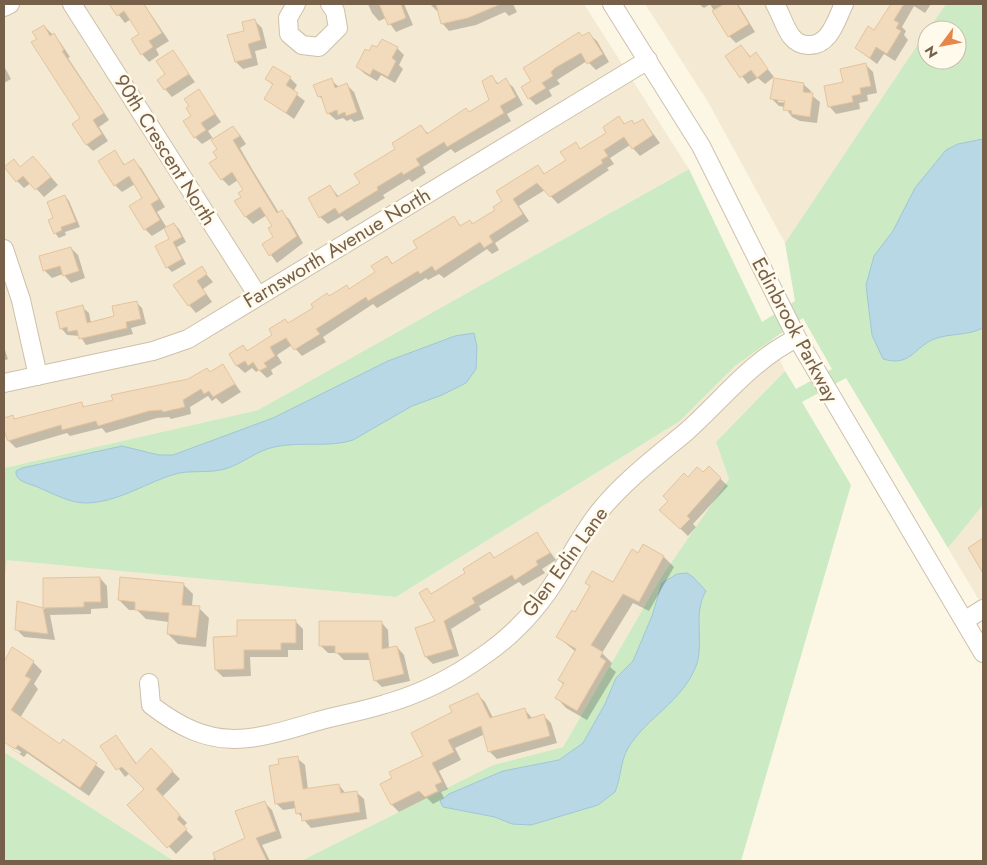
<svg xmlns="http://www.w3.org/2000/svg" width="987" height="865" viewBox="0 0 987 865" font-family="Jost,sans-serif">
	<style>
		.residential { fill: #f4ead3 }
		.green { fill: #cceac3 }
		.water { fill: #b9d8e6; stroke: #9fc6d8 }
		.shadow { fill: #0003; fill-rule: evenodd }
		.building { fill: #f2dabc; stroke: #e5c49c }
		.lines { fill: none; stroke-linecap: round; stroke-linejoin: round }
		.minor-casing { stroke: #cec0ab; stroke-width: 20 }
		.minor { stroke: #fff; stroke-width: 18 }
		.labels { text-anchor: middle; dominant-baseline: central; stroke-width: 5; stroke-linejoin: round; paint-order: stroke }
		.street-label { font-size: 20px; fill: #76604a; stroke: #fffaeb }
	</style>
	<rect width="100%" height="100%" fill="#fcf7e5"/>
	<path class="residential" d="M4,4H584L689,169L258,410L4,468Z
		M645,4H946L785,243L708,102Z
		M771,339L785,371L716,442L729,479L662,576L563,747L493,765L301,861H174L4,752V585L7,559L396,597L680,421L736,365Z
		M983,505V607L948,548Z"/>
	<path class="green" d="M946,4H983V505L948,548L846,378L802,402L851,485L741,861H301L493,765L563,747L662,576L729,479L716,442L785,371L796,389L832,369L803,318L736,365L680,421L396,597L7,560L4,585V468L258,410L689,169L762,322L795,301L785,243L927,31V60H957V30H928Z
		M4,752L174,861H4Z"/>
	<path class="water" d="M983,139V328C967,336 950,333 934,339C913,348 911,367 883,359L872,335L866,285L874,256L893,231L915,188L946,150L958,144Z
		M474,333L477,347L476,369L466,383L442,395L412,406L353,440C329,448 300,441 274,447C256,451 242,464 225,469C207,474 189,469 172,475C144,484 116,503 85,503C69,503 50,492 35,486C27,483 15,481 16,471L22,468L122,446L159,455H173L273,418L388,361L455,336Z
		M687,573L693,577L706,591C692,614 705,642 696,666C682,702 647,717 628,748C620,762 621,778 615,792L598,805L531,825L512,824L495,817L443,807L440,801L449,794L503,771L559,760L583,743L605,704L616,678L633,661L652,616L662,583L677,574Z"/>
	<path class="shadow" d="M110,4H144L169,41L156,49L159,55L149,62L142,54L141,34L131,19L125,23Z
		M368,4H404L413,25L396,32L386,18L379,21L372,13Z
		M430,4H513L517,12L509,16L505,12L476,25L449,31L442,23L440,14Z
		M699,4H738L755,32L736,43L729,36L710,4L704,8Z
		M891,4H931L925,13L914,6L902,27L906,31L904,35L908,40L895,61L884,54L877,64L856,48L875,32Z
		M254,20L262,28L267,48L255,51L258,65L243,69L236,62L246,32Z
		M44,26L60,42L70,57L68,58L109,120L99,127L108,141L93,151L86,144L82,118L38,39Z
		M589,34L597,41L609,62L596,70L587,61L557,80L560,84L549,90L552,96L536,105L529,98L532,81Z
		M741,46L751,57L756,54L774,77L765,84L758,78L748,84L727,56Z
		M397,48L404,55L399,65L403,69L395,83L381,75L377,81L365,74L357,67L370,53L378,49Z
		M172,51L195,82L172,97L165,89Z
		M866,65L873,72L877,93L867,95L868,101L859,103L860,109L836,114L829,106L845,83Z
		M4,66L11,79L4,83Z
		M491,77L499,84L505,80L513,87L523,105L507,114L511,121L455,153L451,149L423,167L426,173L412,182L409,179L383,195L385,198L347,221L342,216L328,224L320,217L330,186L339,197L362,183L421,127L429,134L491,101Z
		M290,78L297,85L293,92L305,101L294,119L266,99L274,86L266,79Z
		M331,80L339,87L347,85L354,92L364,119L354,122L351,119L347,121L343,118L336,120L328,113L324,101L319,96Z
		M803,84L811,91L810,94L820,102L817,123L800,121L792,117L785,107L779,106L772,99ZM778,99L791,101V103L778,102Z
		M199,91L221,122L208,131L214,140L233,127L240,135L246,144L240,148L252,169L279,213L281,212L289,219L303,243L277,263L263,244L275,237L273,227L267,215L253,224L246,217L242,198L245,191L238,180L229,186L222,179L219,150L212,138L202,144L195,137L190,106Z
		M619,118L626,125L631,121L635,125L643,120L660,143L640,156L630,145L610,158L614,164L607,168L609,170L558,204L545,190L519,206L529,221L495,243L499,250L492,254L487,249L444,278L439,274L428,280L426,278L377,308L373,304L323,337L326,342L302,356L292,345L277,355L282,363L271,370L273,374L267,378L259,370L256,372L252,368L245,373L237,366L230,354L243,346L248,351L347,286L350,290L377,273L387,257L393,264L419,248L454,218L462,227L470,222L473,225L497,210L538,167L546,175L568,161L575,144L582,150L608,133Z
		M114,152L126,166L134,161L141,168L165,207L157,212L167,228L174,224L179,229L186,242L177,247L186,264L172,272L167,267L171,240L165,228L152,236L145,229L144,198L135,184L122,192L115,185Z
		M33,157L58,185L44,197L31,183L24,188L17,181L14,160L21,168Z
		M65,196L69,201L80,227L65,232L66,235L59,238L55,233V218Z
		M71,248L78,255L85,278L71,283L63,274L52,278L44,270Z
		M201,268L213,282L203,289L212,302L196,313L189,305Z
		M136,302L142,308L146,324L131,328L133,334L86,345L80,336L67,335L61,328L82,307L89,313L91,323L115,316Z
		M4,347L8,359L4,361Z
		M222,366L241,392L222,404L216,398L212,401L208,396L190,407L191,414L171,419L169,417L157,418L106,433L102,428L70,436L67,433L16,448L9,441L4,419L12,417L16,420L81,404L86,408L188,380L207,369L211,373Z
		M709,468L728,486L693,524L696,527L688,536L668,517L688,478L703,474Z
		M537,534L556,560L542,569L545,573L523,586L519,582L479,606L481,610L451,629L459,656L433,664L426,657L437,622L427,590L432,595L467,573L490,554L495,558Z
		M644,546L664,557L674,567L649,611L633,603L602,653L612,663L610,667L616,672L587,720L566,708L557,698L564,685L559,680L576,652L558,637L576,614L590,587L587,583L614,584Z
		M100,578L107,586L108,608L91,609V614L50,615L55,640L24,637L16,629L18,603L45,609L44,580Z
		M183,584L193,594L192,607L199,608L209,618L206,647L178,644L168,634L169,622L146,619L137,610H129L119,600Z
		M296,622L303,629V650H288V657H250L251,676L223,677L216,670L238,637Z
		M381,622L388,630L389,649L397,647L404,655L410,681L382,687L375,680L371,660H344L337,653H328L320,645Z
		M13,649L33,662L42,671L34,684L38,689L20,718L60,746L63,741L105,772L89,796L27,753L24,757L4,744L20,754L21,752L4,741V664Z
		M478,695L485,702L493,718L525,710L533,719L544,716L551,723L557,743L497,759L489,751L485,734L455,748L461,760L439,771L448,789L441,792L444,798L433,804L427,798L399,812L392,805L382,784L424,756L453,713Z
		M116,736L137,764L151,750L180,779L162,797L187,823L183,827L193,837L176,854L129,805L146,789L130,773L125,777L102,746Z
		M297,758L305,765L308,790L339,785L346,794L356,792L364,799L367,819L311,828L298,813L297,808L283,810L276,803L280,765Z
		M265,803L272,810L282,838L262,845L270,861H211L246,838Z"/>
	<path class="building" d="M109,4H144L162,33L149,41L153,47L141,55L131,39L139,34L124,11L117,16Z
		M379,4H401L406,18L388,25Z
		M436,4H501L468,18L441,24Z
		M724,4H737L749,24L728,37L712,11Z
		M891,4H904L894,20L899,23L896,28L901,31L887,54L876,47L870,58L855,48L868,26L874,30Z
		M255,19L261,40L248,44L252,58L235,62L227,35L244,31L242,22Z
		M44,25L50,36L54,33L64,50L62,51L104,113L93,120L102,134L86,145L72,124L80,118L31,42L37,39L32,32Z
		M579,32L582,36L589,32L603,54L587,64L581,53L555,68L551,72L553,76L542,83L546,88L528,99L521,87L531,81L523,68Z
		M382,39L398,47L392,58L396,61L388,77L373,69L370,75L356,67L365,49L369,51L372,45L377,47Z
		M741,45L750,57L756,52L768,69L757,78L751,70L740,78L725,56Z
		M173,50L189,74L164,90L157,80L165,74L156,61Z
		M866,63L871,86L860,88L861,94L852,96L853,102L828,107L824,86L843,82L840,69Z
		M273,66L291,77L286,85L298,93L286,113L264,99L273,84L265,79Z
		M492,75L497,84L506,78L516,97L500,106L504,113L447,147L444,142L416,159L420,165L403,175L402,172L377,187L378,190L339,214L335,208L319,218L308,198L330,185L337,197L360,183L354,174L395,149L392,143L421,125L427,134L466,108L469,112L489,100L482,81Z
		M332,78L335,88L347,83L357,112L346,116L345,112L338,115L337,110L327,114L321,96L318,97L313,85Z
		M774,78L804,83L803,92L813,93L810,117L791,114L792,111L783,110L785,101L770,99Z
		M199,89L215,114L201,123L206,130L194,138L183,121L191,116L186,108L189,106L184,99Z
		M619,116L624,124L632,120L634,124L643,119L653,135L632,149L624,137L604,150L608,156L601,160L603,163L550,197L537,183L513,199L523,214L489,236L493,242L484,248L480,242L435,271L432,266L420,274L418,271L368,301L366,297L316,329L320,334L294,350L286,338L270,347L275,356L264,363L267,367L259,371L253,362L248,366L245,361L236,366L229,354L243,345L247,351L272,335L269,329L285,319L288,323L313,308L311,304L327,293L329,296L347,285L349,289L375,272L371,266L387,256L392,264L417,248L413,241L454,216L460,226L470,220L472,224L495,210L493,207L502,201L496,191L538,165L544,174L566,160L560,152L576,142L580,149L606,133L603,127Z
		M233,126L240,136L233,140L245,160L277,213L282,210L297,236L269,256L262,244L273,237L268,228L272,226L260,207L245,217L234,201L241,197L238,193L243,190L232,172L221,180L209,163L217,158L213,152L217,149L211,140Z
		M115,150L124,165L134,159L159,199L151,204L160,220L144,230L129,206L142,198L129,176L114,186L98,161Z
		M33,156L51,177L35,190L23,176L16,182L4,167L14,159L20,167Z
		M65,195L76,222L61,227L62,230L54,234L48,220L53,218L47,202Z
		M174,223L182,237L173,242L182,259L166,268L155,246L169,239L164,228Z
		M71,247L79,271L63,276L60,266L43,271L39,256Z
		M202,266L207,274L197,281L206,294L188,306L173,285Z
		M137,301L141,319L126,322L127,328L79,339L77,330L68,332L67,327L60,329L56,312L83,305L87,323L114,316L112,306Z
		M223,364L235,384L213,397L209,391L204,394L201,389L183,400L185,407L163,412L162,410L149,411L98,426L96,421L62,430L61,425L8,441L4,431V418L13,415L14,419L82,402L83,407L113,400L111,395L188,379L207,368L210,372Z
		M709,466L721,478L687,516L690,519L680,529L659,510L668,501L663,496L684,473L688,477L697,467L703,472Z
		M537,532L550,553L536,561L538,565L515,580L512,575L472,598L475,603L444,621L453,649L425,657L415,628L435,621L419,593L427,588L431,594L465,573L463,569L490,552L494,558Z
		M983,538V573L968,548Z
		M643,544L664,556L639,602L623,594L591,645L603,652L600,657L606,661L577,711L555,698L564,683L558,680L576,649L556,637L572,610L575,612L590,586L585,583L592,571L613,582L632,549L638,553Z
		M100,577L101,602H84V607L43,608V578Z
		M120,577L184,583L182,605L200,606L196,638L167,634L169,613L135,610V602L118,600Z
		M17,601L43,608L48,634L15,630Z
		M237,620H296V643H281V650H244V669L215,670L213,637L237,636Z
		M319,621H382V649L397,646L404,674L374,681L368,653H335V646H319Z
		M12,647L34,661L25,676L31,679L11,710L60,744L63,739L97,763L80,788L18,745L15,749L4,742V662Z
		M478,693L490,718L525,708L528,719L544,714L550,736L488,752L481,726L448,740L454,752L432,763L442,782L435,785L438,791L425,797L419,791L391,805L380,784L392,778L389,772L423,756L411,733L452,712L449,706Z
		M116,735L136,764L151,748L173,771L156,789L180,815L177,819L187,829L167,848L127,805L144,789L122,767L116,770L100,746Z
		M298,756L303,789L339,784L341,793L357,791L360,812L302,821L301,813L296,814L294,801L275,804L269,766L279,764L278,759Z
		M265,801L276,831L256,838L267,861H216L213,853L245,838L235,811Z"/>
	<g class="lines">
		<g class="minor-casing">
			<path id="minor" d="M72,4L258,296
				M296,4L288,18L289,34L302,45L319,47L338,28L335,11L330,4
				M612,4L701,146L797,338L983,653
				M775,4C781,14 784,26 791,36C795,41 801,45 808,45C830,46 836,20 844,4
				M4,7L10,4
				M4,249L21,300L38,376
				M4,383L153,351L188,339L648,60
				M964,621L983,609
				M149,683L151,705C213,753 248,742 318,721C340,715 363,711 385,704C420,694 454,677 483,656C514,635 541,605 560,573C573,552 584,531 599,512C624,481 656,457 686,432C723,399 752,360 797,338"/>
		</g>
		<use href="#minor" class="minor"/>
	</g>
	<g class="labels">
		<g class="street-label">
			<text transform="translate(165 150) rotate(58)">90th Crescent North</text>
			<text transform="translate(337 248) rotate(-31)">Farnsworth Avenue North</text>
			<text transform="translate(795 330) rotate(62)">Edinbrook Parkway</text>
			<text transform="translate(565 562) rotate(-54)">Glen Edin Lane</text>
		</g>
	</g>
	<rect width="987" height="865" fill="none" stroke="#76604a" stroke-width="10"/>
	<g transform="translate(942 45) rotate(238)"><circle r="24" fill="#fffaeb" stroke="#c8bcab"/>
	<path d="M0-4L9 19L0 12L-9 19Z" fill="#e78649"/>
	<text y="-8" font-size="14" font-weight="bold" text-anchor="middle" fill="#76604a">N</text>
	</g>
</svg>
